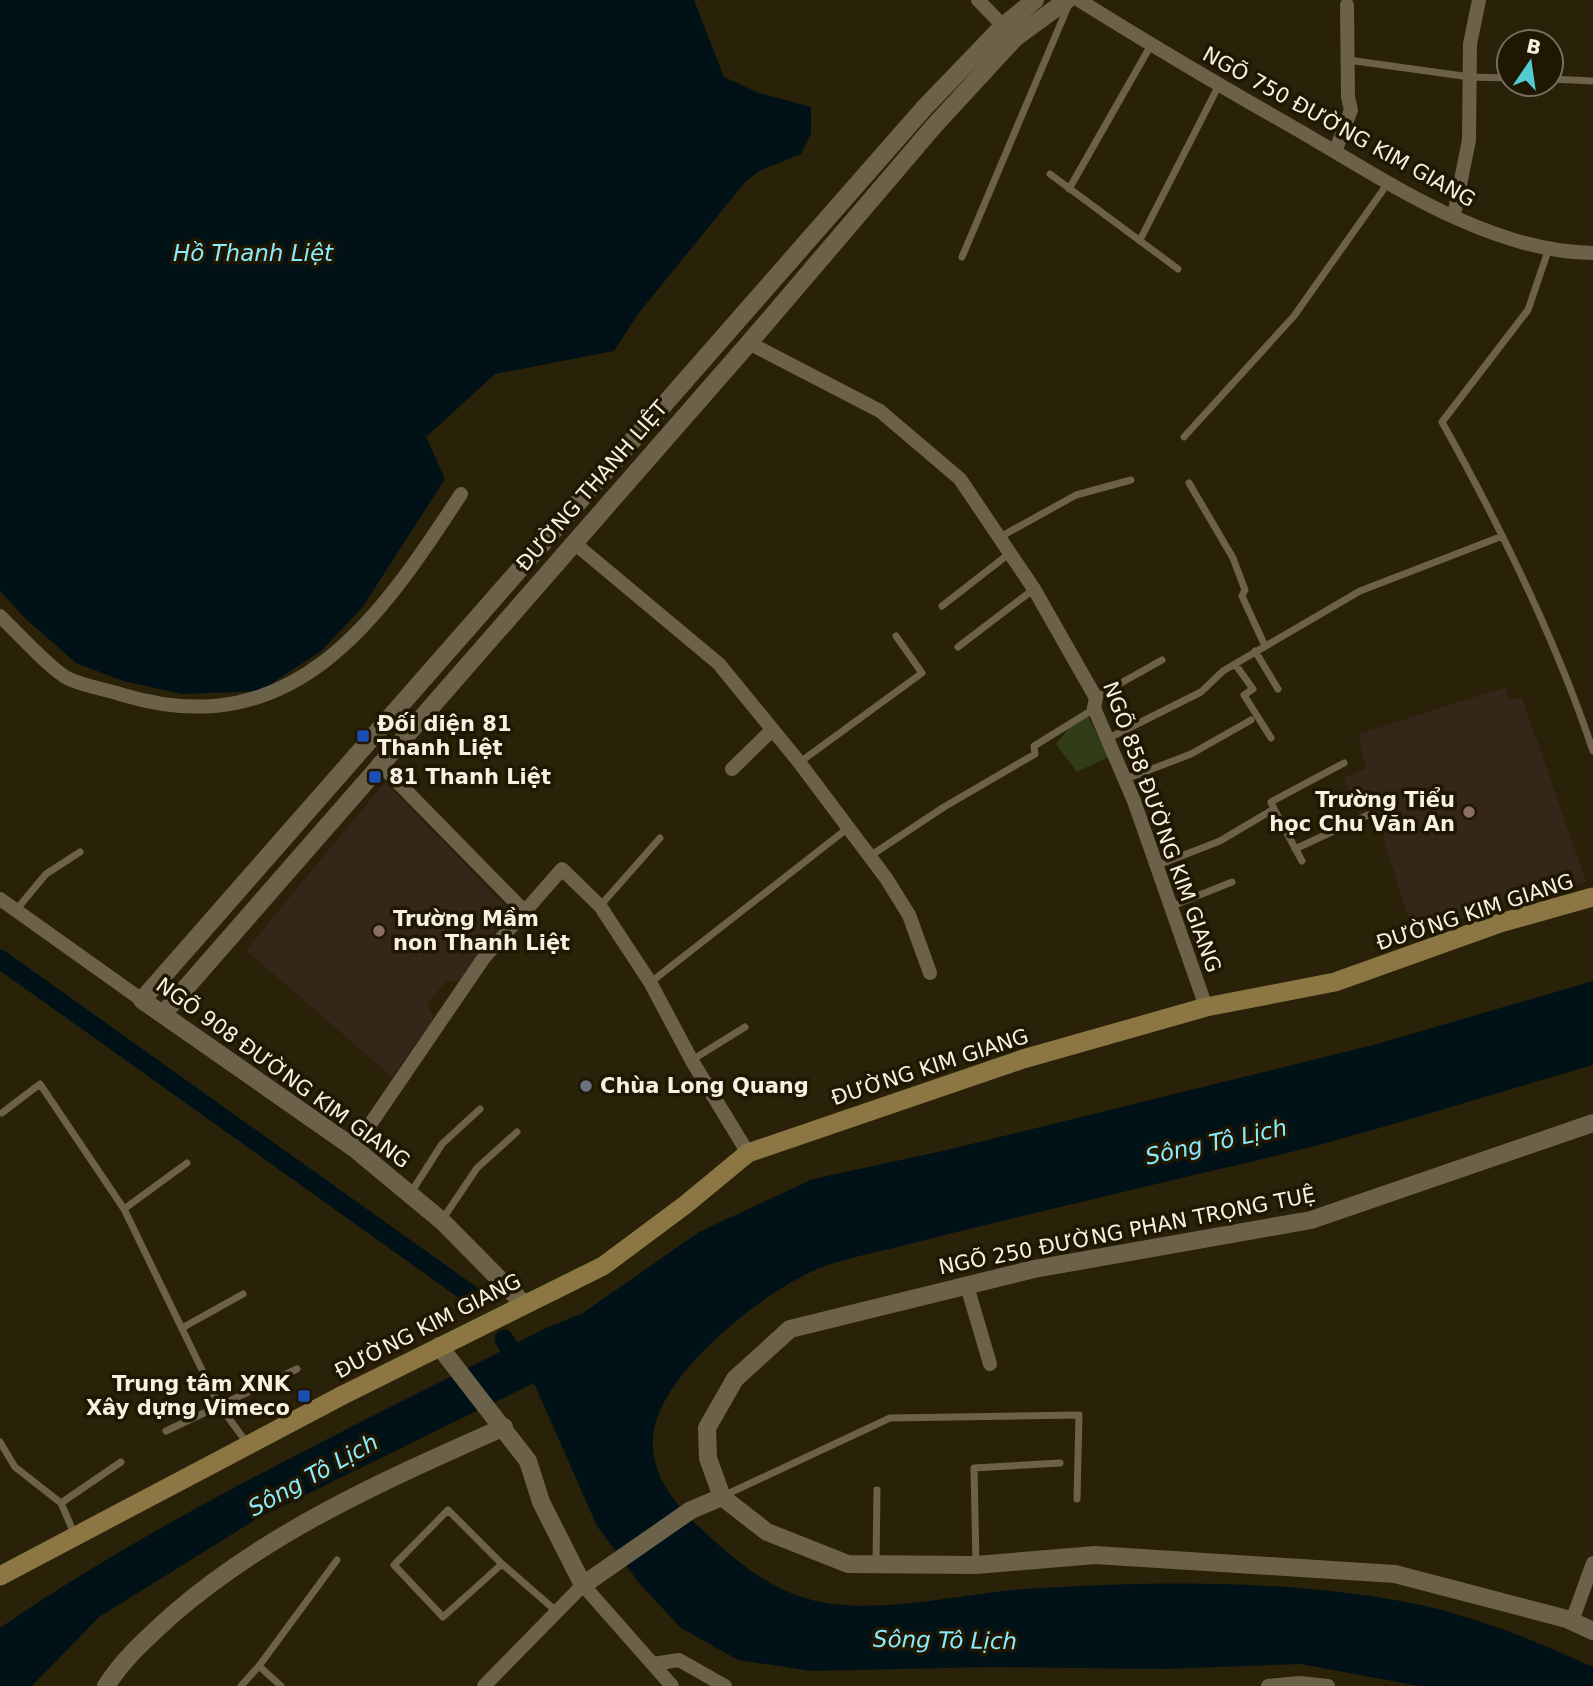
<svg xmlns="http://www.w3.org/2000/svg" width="1593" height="1686" viewBox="0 0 1593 1686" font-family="'DejaVu Sans',sans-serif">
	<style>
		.education { fill: #342619 }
		.green { fill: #303d16 }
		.water { fill: #001217 }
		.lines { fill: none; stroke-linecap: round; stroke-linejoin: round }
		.canal { stroke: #001217; stroke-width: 19 }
		.service { stroke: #6c6249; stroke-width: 7 }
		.minor { stroke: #6c6249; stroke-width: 14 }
		.tertiary { stroke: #6c6249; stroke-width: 18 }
		.secondary { stroke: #8b7644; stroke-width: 19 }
		.transit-dot { fill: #1a4fb4; stroke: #201702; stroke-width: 2.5 }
		.education-dot { fill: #8d6e63; stroke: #201702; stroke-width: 2.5 }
		.worship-dot { fill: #6b7280; stroke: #201702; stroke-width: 2.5 }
		.labels { text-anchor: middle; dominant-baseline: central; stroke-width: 7; stroke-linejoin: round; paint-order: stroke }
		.street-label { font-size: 21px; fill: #f7f1e3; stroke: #201702 }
		.poi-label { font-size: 21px; font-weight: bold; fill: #f7f1e3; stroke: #201702; text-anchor: start }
		.water-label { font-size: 23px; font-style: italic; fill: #8aebfd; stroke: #201702 }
	</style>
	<rect width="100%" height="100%" fill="#2a2109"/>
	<path class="education" d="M1506,687L1509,700L1522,697L1586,882L1413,934L1375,810L1358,814L1344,777L1366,769L1358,734Z
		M385,782L511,912L458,982L446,981L427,1005L434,1018L392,1077L246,950Z"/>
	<path class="green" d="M1088,716L1108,757L1077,772L1056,744L1071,726Z"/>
	<path class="water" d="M0,0H694L724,77L759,93L811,107V133L801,154L759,171L746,181L638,314L614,351L495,374L426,437L445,479L362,608L321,651L260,691L182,694L123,681L76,663L26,619L0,591Z
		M1593,981V1065C1503,1091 1413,1119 1322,1144C1255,1162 1186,1176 1119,1193C1047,1210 976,1227 905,1245C876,1253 843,1258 815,1270C761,1294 657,1375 653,1438C651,1471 670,1498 692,1520C733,1559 774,1597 833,1604C902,1612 973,1591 1041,1588C1161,1581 1287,1580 1406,1602C1470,1614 1534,1640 1593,1667V1686H1419L1301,1664L1163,1669L989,1667L811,1671L738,1660L681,1628L639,1583L597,1526L534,1383L258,1518L99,1617L32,1686H0V1628C170,1511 361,1424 544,1329L583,1313L699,1232L813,1179L947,1150L1377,1044Z"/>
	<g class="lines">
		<path class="canal" d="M0,959L474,1297
			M504,1339L522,1368"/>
		<path class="service" d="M1348,60L1470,77L1509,78
			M1551,79L1593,81
			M1050,174L1178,269
			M1069,189L1151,45
			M1140,240L1219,85
			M1548,251L1528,310L1442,422C1499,524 1556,640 1593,751
			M962,257L1069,4
			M1184,437L1294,316L1388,183
			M1189,483L1233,558L1245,590L1242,596L1265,646
			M1000,537L1076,495L1131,480
			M942,606L1010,553
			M958,647L1034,589
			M1255,651L1278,689
			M1235,664L1253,689L1244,695L1271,738
			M1096,697L1162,660
			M1109,738L1201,692L1223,671L1360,591L1500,537
			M800,762L922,673L896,636
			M1126,779L1191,754L1251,720
			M1274,809L1271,802L1344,763
			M1274,809L1302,861
			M1295,849L1368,815
			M870,856L944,807L1035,754L1034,746L1094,709
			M1158,865L1220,841L1274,809
			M600,906L660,838
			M1172,906L1232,882
			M16,910L46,874L80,852
			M651,982L848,828
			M692,1060L745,1027
			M2,1113L40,1084L124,1209L219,1405L247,1443
			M410,1194L442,1144L480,1109
			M124,1209L187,1163
			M442,1220L477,1168L517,1132
			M182,1328L243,1294
			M166,1431L297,1369
			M0,1442L15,1467L61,1503L74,1533
			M723,1496L890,1418L1079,1415L1077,1499
			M61,1503L121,1462
			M502,1564L443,1617L394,1565L448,1510L502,1564L555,1610
			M876,1564L877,1490
			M976,1564L974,1468L1060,1463
			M259,1666L281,1686
			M241,1686L259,1666L337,1560"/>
		<path class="minor" d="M978,0L1009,32
			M1079,0C1151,45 1224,88 1298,130C1386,181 1489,252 1593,253
			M1335,152L1351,110L1348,97L1347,5
			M1454,215L1469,140L1470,44L1479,0
			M749,343L880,411L960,479L1034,589L1096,698L1094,708L1134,801L1206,1007
			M573,542L719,664L799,762L886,878L909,915L930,973
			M0,616C17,632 48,667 67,678C83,686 105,689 123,695C293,746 379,620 461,494
			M379,763L524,911
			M732,769L772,730
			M0,899L142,1000
			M354,1148L483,959L562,869L600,906L650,982L692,1061L748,1153
			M967,1286L990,1364
			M1572,1621L1593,1563
			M653,1664L679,1660L725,1686
			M484,1686L583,1585L672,1686
			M1268,1686L1299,1683L1328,1686"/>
		<path class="tertiary" d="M163,1014L749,343L934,126L1015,38L1067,0
			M523,1303L442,1221L354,1148L142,1000L925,107L1003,26L1035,0
			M439,1346L528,1461L541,1502L583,1585L691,1510L722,1497
			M722,1497L708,1458L707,1428L735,1379L790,1329L1034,1269L1311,1220L1593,1123
			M722,1497L767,1532L848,1564L976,1565L1095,1555L1395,1574L1567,1619L1593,1631
			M106,1686C124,1658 146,1639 171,1616C268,1531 387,1479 504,1427"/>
		<path class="secondary" d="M0,1576L343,1395L603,1266L685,1205L748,1153L1023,1059L1206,1007L1335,982L1500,923L1593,897"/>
	</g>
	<g class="transit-dot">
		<rect x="356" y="729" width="14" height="14" rx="3.5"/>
		<rect x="368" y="770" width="14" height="14" rx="3.5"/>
		<rect x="297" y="1389" width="14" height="14" rx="3.5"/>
	</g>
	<g class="education-dot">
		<circle cx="1469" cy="812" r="7"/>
		<circle cx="379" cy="931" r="7"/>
	</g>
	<circle class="worship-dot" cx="586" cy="1086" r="7"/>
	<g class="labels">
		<g class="street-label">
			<text transform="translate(1339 127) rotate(29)">NGÕ 750 ĐƯỜNG KIM GIANG</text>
			<text transform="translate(592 486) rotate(-49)">ĐƯỜNG THANH LIỆT</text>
			<text transform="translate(1162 827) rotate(70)">NGÕ 858 ĐƯỜNG KIM GIANG</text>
			<text transform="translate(1475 912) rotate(-18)">ĐƯỜNG KIM GIANG</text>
			<text transform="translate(930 1067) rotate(-18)">ĐƯỜNG KIM GIANG</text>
			<text transform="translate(283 1073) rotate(36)">NGÕ 908 ĐƯỜNG KIM GIANG</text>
			<text transform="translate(1127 1231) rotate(-11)">NGÕ 250 ĐƯỜNG PHAN TRỌNG TUỆ</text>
			<text transform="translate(428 1326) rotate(-27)">ĐƯỜNG KIM GIANG</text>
		</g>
		<g class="poi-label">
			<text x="377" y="724">Đối diện 81<tspan x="377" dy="24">Thanh Liệt</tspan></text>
			<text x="389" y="777">81 Thanh Liệt</text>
			<text x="1455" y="800" text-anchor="end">Trường Tiểu<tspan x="1455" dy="24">học Chu Văn An</tspan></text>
			<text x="393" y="919">Trường Mầm<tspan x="393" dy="24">non Thanh Liệt</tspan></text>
			<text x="600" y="1086">Chùa Long Quang</text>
			<text x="290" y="1384" text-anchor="end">Trung tâm XNK<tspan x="290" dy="24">Xây dựng Vimeco</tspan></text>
		</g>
		<g class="water-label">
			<text x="253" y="253">Hồ Thanh Liệt</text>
			<text transform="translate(1216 1142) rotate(-12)">Sông Tô Lịch</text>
			<text transform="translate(313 1475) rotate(-29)">Sông Tô Lịch</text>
			<text transform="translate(945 1640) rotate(1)">Sông Tô Lịch</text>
		</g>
	</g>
	<g transform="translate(1530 63) rotate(13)"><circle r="33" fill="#201702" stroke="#766e5c" stroke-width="2"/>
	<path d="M0-5L12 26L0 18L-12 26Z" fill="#51ccd3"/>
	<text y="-10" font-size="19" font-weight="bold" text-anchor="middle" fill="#f7f1e3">B</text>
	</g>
</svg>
